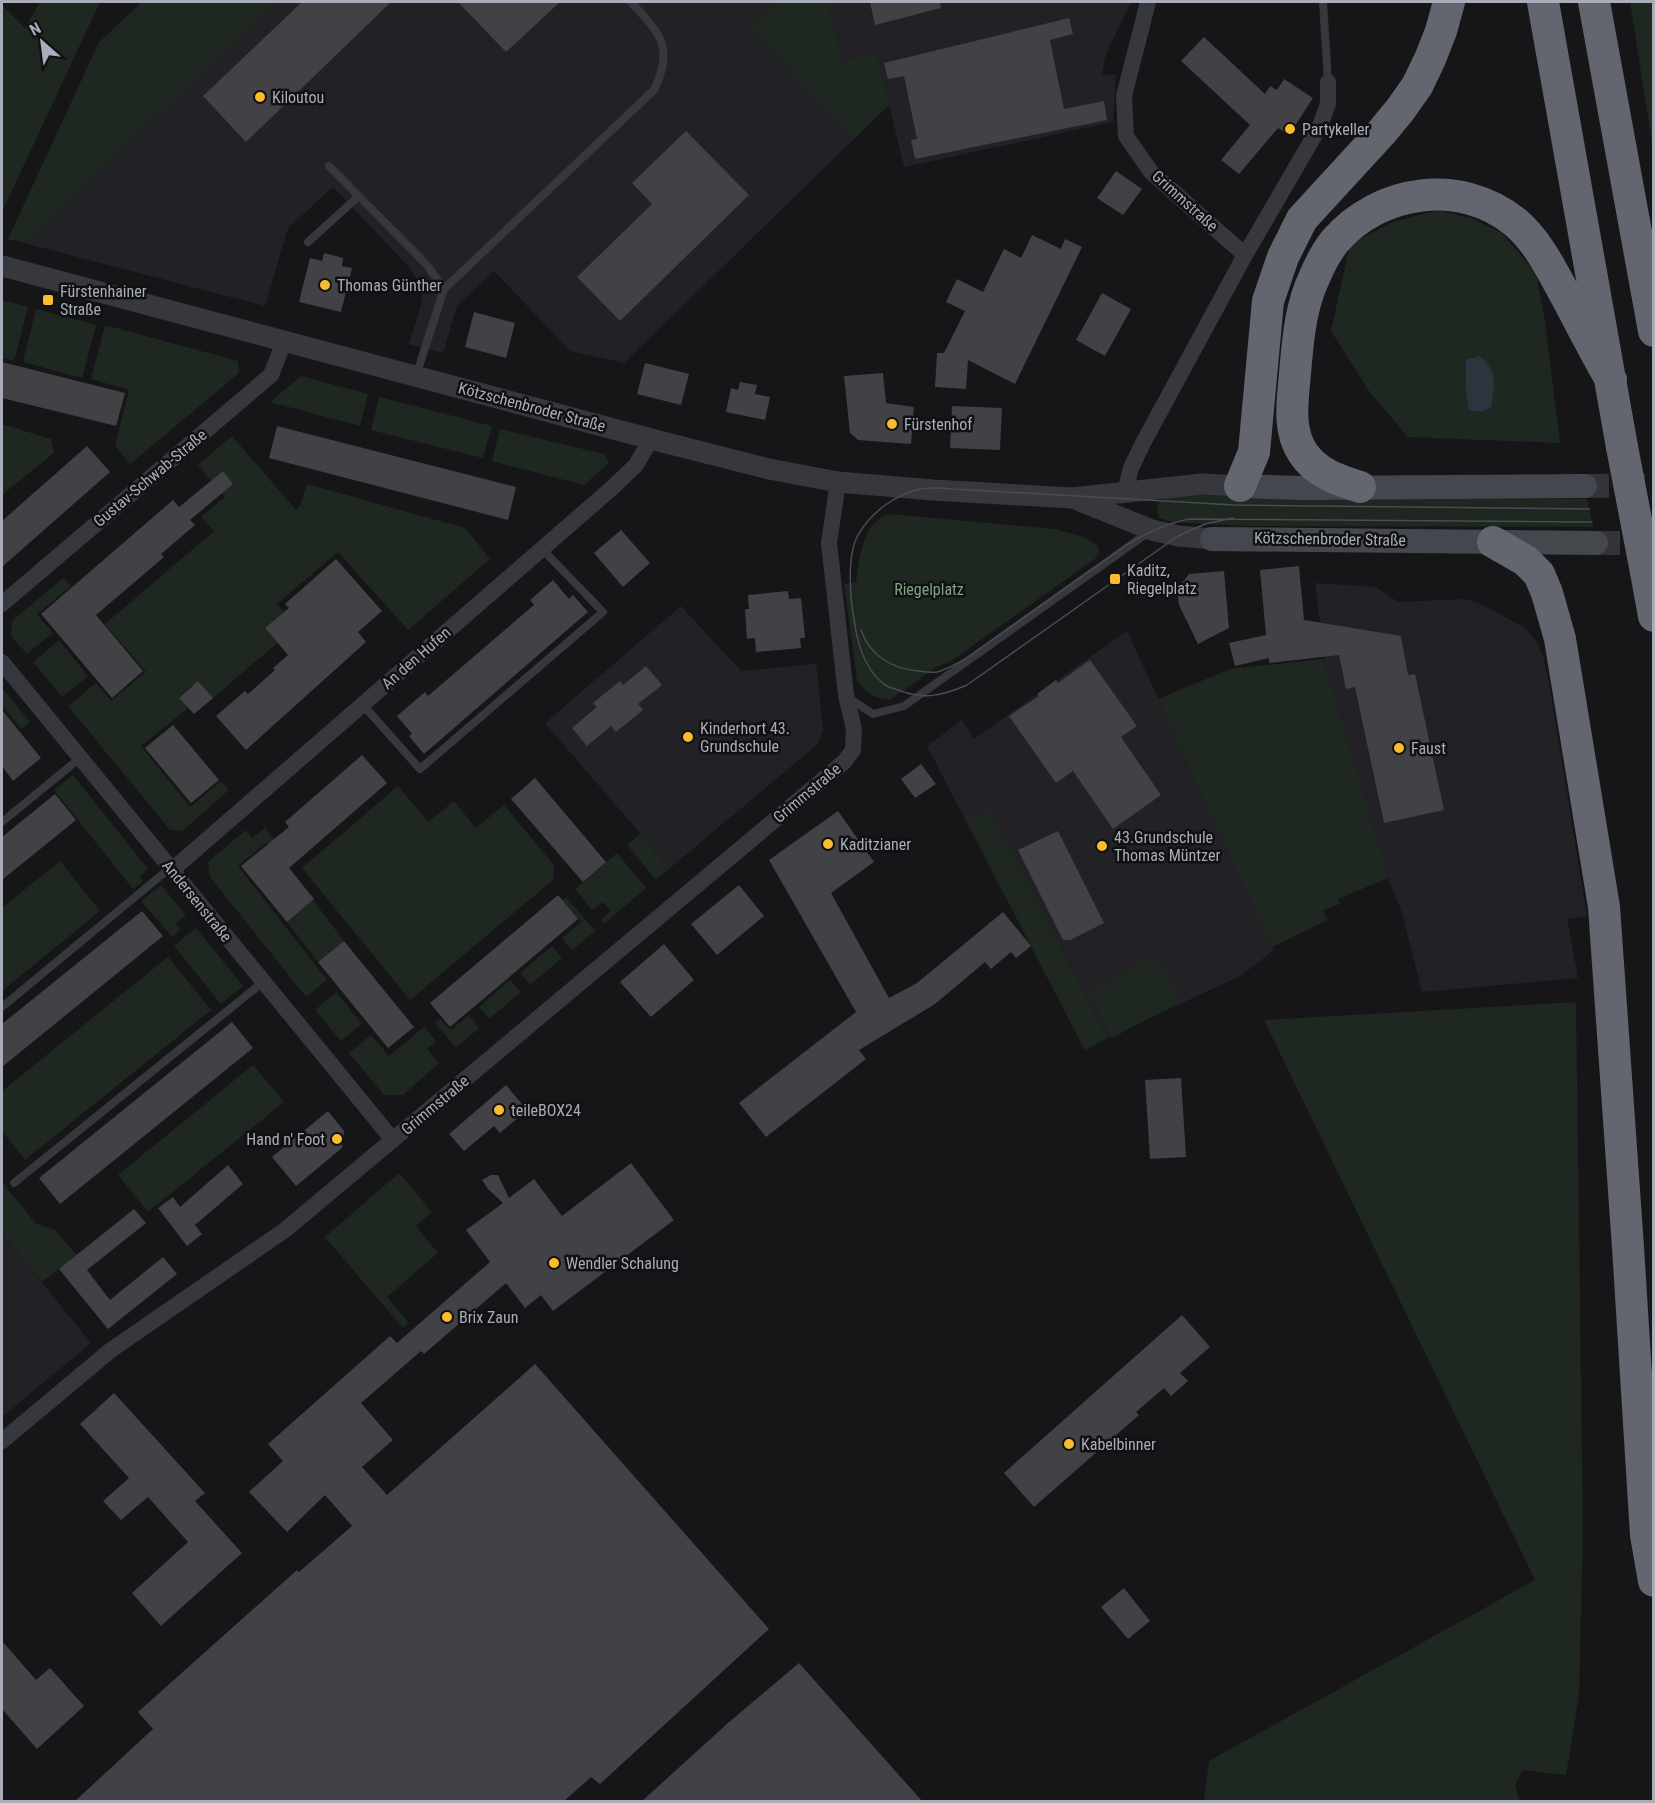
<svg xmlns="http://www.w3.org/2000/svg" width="1655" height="1803" viewBox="0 0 1655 1803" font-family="'Roboto Condensed',sans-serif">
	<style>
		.built { fill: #222226 }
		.green { fill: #1e2720 }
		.water { fill: #2c353d }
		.building { fill: #414146 }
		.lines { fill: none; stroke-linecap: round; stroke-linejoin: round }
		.secondary-tunnel { stroke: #333439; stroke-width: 24; stroke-dasharray: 24 12; stroke-linecap: butt }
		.service { stroke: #37383e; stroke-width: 8 }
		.minor { stroke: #37383e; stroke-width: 16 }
		.tertiary { stroke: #37383e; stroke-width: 21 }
		.secondary { stroke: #45474e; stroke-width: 24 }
		.motorway { stroke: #63666f; stroke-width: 32 }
		.tram { stroke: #4a4c53; stroke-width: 1.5 }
		.motorway-bridge { stroke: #63666f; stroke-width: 32 }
		.poi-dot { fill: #f9bc2e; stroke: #111114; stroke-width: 2 }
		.labels { text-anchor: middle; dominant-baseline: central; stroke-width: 5; stroke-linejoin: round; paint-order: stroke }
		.poi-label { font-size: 16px; fill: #a8adb9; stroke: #111114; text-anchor: start }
		.street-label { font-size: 16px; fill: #a8adb9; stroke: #111114 }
		.park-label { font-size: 16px; fill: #7ea582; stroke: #111114 }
	</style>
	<rect width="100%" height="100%" fill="#161619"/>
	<path class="built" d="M277,2H776L750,27L854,139L624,363L570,351L494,271L457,306L443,353L409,344L422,302L421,286L408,266L333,187L288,228L265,306L24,243Z
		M828,2H1131L1106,54L1102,74L1116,75L1113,122L904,167L877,55L842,63Z
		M1315,583L1376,587L1398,602L1465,599L1481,604L1525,628L1537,642L1543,656L1549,682L1587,916L1567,919L1578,978L1422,992L1402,913L1388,878L1363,799L1326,670Z
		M681,606L741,671L816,664L823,729L818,744L670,868L545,723Z
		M1127,631L1274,950L1242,975L1084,1049L927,746L962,720L974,739Z
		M2,1233L91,1343L2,1417Z"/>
	<path class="green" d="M40,2H100L2,212V5L25,28Z
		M142,2H277L24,243L8,239L99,42Z
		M776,2H828L842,62L877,55L889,105L854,139L749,27Z
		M1630,2H1653V149Z
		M1438,210L1473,219L1502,233L1536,273L1545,322L1560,443L1408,437L1369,391L1331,331L1350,244L1393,222Z
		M2,300L28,307L14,361L2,358Z
		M36,309L96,325L82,378L23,362Z
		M105,325L238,361L239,373L130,464L115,446L129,390L91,379Z
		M301,376L368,394L360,426L270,402Z
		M379,397L492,426L483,458L371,430Z
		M2,424L51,439L54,453L2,495Z
		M500,429L604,454L609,463L584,485L492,461Z
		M232,436L296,510L300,506L307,484L465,528L490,559L408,630L338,552L277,604L284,612L265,628L277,643L213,698L198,681L179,697L188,708L141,746L190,807L221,781L229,790L182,831L170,830L68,706L96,683L111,700L146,672L105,624L214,531L201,517L225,497L198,465Z
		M1181,494L1323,499H1587L1593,527L1245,526L1172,522L1159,518L1157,509L1160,500Z
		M890,514L1055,529L1084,537L1098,546L1099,552L1095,559L951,661L936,667L890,700C873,698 866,693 857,680L844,584L856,582C860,559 862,521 890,514Z
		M63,578L71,586L37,614L53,633L27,654L11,636L12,621Z
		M59,640L88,676L62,697L33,662Z
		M1324,659L1326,670L1388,878L1338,899L1340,904L1323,910L1328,920L1272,947L1158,699L1230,669Z
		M3,689L30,722L21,729L2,705V690Z
		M73,775L148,869L139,877L143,881L133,889L54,790Z
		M398,786L428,822L454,801L476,828L504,805L554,865L553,880L410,1000L302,868Z
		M989,810L1106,1039L1085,1050L968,821Z
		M265,828L274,839L269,844L267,842L238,866L327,980L306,997L210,877L208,862L246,830L252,838Z
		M640,834L670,868L656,880L627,845Z
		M617,853L646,888L604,924L601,920L611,911L603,902L592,910L575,889Z
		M60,861L100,911L2,991V908Z
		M161,885L186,915L175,923L181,930L172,937L141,901Z
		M566,897L595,931L572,950L562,938L581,922L562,900Z
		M313,900L344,941L318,962L287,922Z
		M196,928L243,986L221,1004L174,946Z
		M552,946L562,958L530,985L520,973Z
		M1157,955L1181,1001L1112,1038L1088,992Z
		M168,957L211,1010L25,1160L2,1131V1091Z
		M510,980L521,992L489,1019L479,1007Z
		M336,992L362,1024L341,1041L315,1010Z
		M1576,1002L1583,1533L1579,1695L1566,1775L1522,1770L1515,1786L1520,1801H1204L1209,1761L1535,1580L1264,1020Z
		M469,1015L479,1028L456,1048L435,1023L440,1019L451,1030Z
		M424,1027L436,1041L427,1049L439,1063L403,1095H384L349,1053L371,1035L389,1056Z
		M253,1065L284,1102L148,1212L118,1175Z
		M399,1173L432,1212L416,1226L438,1253L387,1297L409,1323L403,1328L325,1237Z
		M2,1182L36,1224L54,1229L77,1255L42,1282L2,1233Z"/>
	<path class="water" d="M1480,356C1498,372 1495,385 1491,407L1481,412L1469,410L1466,389V360Z"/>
	<path class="building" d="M302,2H391L246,142L203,96Z
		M458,2H560L506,52Z
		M870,2H940L941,8L875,25Z
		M1069,18L1073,34L1050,40L1064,109L1104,101L1107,120L915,159L911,140L917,139L904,76L888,79L884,63Z
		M1204,37L1265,94L1270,86L1277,90L1284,79L1313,98L1289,135L1278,128L1239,174L1221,160L1250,125L1181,61Z
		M686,131L749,195L620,321L577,277L652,204L632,183Z
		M1116,171L1142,189L1123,215L1097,198Z
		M1032,235L1061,249L1065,239L1082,247L1015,384L968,360L966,389L935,387L937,353H944L965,311L946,302L957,279L983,292L1004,249L1021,258Z
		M324,253L343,258L342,266L352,268L341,312L299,302L310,258L322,261Z
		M1102,293L1131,309L1105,356L1076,340Z
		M474,312L515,323L506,358L465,347Z
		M2,362L125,393L116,426L2,398Z
		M645,363L689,374L681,405L637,394Z
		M883,373L886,403L914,407L911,444L858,440L850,433L844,376Z
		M740,382L757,385L755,394L770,397L765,420L726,412L731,388L738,390Z
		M952,406L1002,408L1000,450L950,448Z
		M277,426L516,487L508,520L269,458Z
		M87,446L110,472L2,567V521Z
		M223,471L233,484L190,520L195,525L161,554L164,557L96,615L143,671L112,698L41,614L173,500L179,507Z
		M621,530L650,563L623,587L594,553Z
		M336,559L382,611L358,632L366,642L246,750L216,716L245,691L248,694L275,670L273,668L288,655L265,628L289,608L285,604Z
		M1299,566L1304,620L1401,636L1408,675L1415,674L1444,810L1384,823L1355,687L1346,689L1339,655L1269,663V658L1235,666L1229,643L1266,635L1260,570Z
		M1224,571L1229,628L1198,644L1179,605L1177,590L1189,574Z
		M553,580L569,599L573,595L588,612L424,754L409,736L412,734L397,716L425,692L428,696L534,605L530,600Z
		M788,591L789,599L801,598L805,638H800L801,648L756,652L755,638L747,639L745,609H749L748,595Z
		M1090,660L1137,726L1121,737L1161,795L1113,829L1073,771L1056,783L1009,716L1039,696L1037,694L1056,680L1058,683Z
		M646,666L662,685L638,704L643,710L616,732L611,726L587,746L572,728L597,707L593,703L620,681L623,685Z
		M198,681L213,698L194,714L179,698Z
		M2,710L41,758L13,781L2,766Z
		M173,725L219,780L191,803L145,748Z
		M362,755L387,783L289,868L314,899L287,922L241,866L289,827L285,822Z
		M921,764L936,784L915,798L901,779Z
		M535,778L606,862L583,882L511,799Z
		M55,794L76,820L2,880V837Z
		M838,811L874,862L831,893L889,998L917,983L1003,912L1031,946L1016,958L1011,952L991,969L985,962L935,1004L859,1050L866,1059L766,1137L739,1103L856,1012L769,860Z
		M1058,831L1104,923L1070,940H1063L1018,850Z
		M739,885L764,916L717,955L691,924Z
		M558,895L578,919L450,1027L430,1003Z
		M142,911L163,936L2,1067V1024Z
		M344,941L414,1027L388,1048L318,962Z
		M664,944L694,980L651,1017L620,982Z
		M232,1022L253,1048L60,1204L39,1178Z
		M1181,1078L1186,1157L1150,1159L1145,1080Z
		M506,1085L527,1110L500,1133L494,1126L464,1151L449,1134Z
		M328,1111L344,1131L342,1148L296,1186L272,1157Z
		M631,1163L674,1220L553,1311L541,1295L525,1308L506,1283L424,1354L421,1351L361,1403L393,1440L362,1467L387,1495L535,1364L769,1629L600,1784L591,1777L563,1802H74L153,1729L138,1712L297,1570L299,1572L352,1526L325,1495L287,1532L249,1492L283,1461L268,1444L390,1336L397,1343L490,1262L466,1230L503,1203L488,1189L482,1180L491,1175H498L509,1198L534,1179L562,1216Z
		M228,1165L243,1184L195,1225L202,1234L187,1246L158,1208L173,1197L180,1207Z
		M134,1209L146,1223L87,1270L110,1300L163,1257L177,1274L108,1329L59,1269Z
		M1182,1315L1210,1347L1180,1373L1188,1381L1171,1396L1164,1388L1136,1412L1139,1415L1034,1507L1004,1473Z
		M114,1393L205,1493L195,1501L242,1553L161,1626L132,1593L188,1542L148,1497L121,1520L103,1501L129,1478L80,1424Z
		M1124,1588L1150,1621L1128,1639L1101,1607Z
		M2,1641L36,1680L50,1668L84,1706L37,1749L2,1709Z
		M799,1663L923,1802H641L728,1723Z"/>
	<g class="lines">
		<path class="secondary-tunnel" d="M1585,486L1654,485
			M1596,543H1654"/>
		<path class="service" d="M1323,2L1328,82
			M329,166L427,265L444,289
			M308,242L359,196
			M416,376L444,289L654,90C675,47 660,34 631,2
			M849,698L873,714L904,706L1149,532
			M363,705L420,769L603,612L542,549
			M2,822L80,758
			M2,1007L170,868
			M14,1183L263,982"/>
		<path class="minor" d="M1148,2L1124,96L1126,136L1151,172L1245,255
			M1125,491L1131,468L1143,443L1245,255L1320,126L1328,104V82
			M2,604L271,375L284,342
			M2,662L393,1140
			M172,870L612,488L636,465L651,439
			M2,1441L111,1350L285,1230L844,762L853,750L854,729L846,695L829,543L838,482"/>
		<path class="tertiary" d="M2,266L651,439L769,469L838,482L933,490L1072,498L1202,484L1240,486
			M1075,499L1152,530L1178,536L1212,539"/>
		<path class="secondary" d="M1240,486L1303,488L1585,486
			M1212,539L1596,543"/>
		<path class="motorway" d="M1543,2L1622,447
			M1594,2L1654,331
			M1240,486L1254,452L1268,301L1283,257L1302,219L1381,133L1400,110L1417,86L1430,59L1441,31L1449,2
			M1360,487C1338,480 1316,473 1303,453C1287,429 1293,400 1295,373C1298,340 1300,307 1315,276C1320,264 1327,251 1335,241C1380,189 1461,178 1515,222C1539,242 1553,273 1568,300C1582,327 1596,354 1611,380
			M1493,542L1526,561L1539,574L1547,593L1560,639L1604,907L1628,1247L1646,1535L1654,1581
			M1646,572L1654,616"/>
		<path class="tram" d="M1233,518L1205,524L1178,536L967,685C944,695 925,700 901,691C896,689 888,688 884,684C864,669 857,642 854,619C850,598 847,557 857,537C869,514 895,494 921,489C932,487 943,488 953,489L1234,505L1590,509
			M861,630C870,656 892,669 919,671C925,672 931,673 937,672C946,670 955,664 964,660L1128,544C1149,532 1167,523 1190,519L1592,522"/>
		<path class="motorway-bridge" d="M1622,447L1646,572"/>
	</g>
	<g class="poi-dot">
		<circle cx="260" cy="97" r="6"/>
		<circle cx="1290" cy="129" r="6"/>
		<circle cx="325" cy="285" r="6"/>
		<rect x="42" y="294" width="12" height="12" rx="3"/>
		<circle cx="892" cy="424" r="6"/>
		<rect x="1109" y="573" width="12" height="12" rx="3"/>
		<circle cx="688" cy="737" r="6"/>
		<circle cx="1399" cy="748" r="6"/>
		<circle cx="828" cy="844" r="6"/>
		<circle cx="1102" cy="846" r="6"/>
		<circle cx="499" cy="1110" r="6"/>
		<circle cx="337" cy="1139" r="6"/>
		<circle cx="554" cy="1263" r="6"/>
		<circle cx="447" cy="1317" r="6"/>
		<circle cx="1069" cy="1444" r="6"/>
	</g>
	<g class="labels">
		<g class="poi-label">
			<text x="272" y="97">Kiloutou</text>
			<text x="1302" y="129">Partykeller</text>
			<text x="337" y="285">Thomas Günther</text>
			<text x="60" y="291">Fürstenhainer<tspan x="60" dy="18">Straße</tspan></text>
			<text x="904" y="424">Fürstenhof</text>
			<text x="1127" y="570">Kaditz,<tspan x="1127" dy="18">Riegelplatz</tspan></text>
			<text x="700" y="728">Kinderhort 43.<tspan x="700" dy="18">Grundschule</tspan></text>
			<text x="1411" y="748">Faust</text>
			<text x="1114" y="837">43.Grundschule<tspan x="1114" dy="18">Thomas Müntzer</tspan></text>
			<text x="840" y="844">Kaditzianer</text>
			<text x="511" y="1110">teileBOX24</text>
			<text x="325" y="1139" text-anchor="end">Hand n' Foot</text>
			<text x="566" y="1263">Wendler Schalung</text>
			<text x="459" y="1317">Brix Zaun</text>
			<text x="1081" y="1444">Kabelbinner</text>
		</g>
		<g class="street-label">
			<text transform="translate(1185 201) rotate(42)">Grimmstraße</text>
			<text transform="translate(532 407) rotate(15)">Kötzschenbroder Straße</text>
			<text transform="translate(150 478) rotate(-40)">Gustav-Schwab-Straße</text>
			<text transform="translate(1330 539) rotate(1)">Kötzschenbroder Straße</text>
			<text transform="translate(416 658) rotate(-41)">An den Hufen</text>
			<text transform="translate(807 793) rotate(-40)">Grimmstraße</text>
			<text transform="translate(197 901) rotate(51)">Andersenstraße</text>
			<text transform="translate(435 1105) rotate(-40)">Grimmstraße</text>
		</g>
		<g class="park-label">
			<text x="929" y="589">Riegelplatz</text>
		</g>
	</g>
	<rect width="1655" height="1803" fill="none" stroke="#a8adb9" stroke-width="6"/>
	<g transform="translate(42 42) rotate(332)" stroke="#111114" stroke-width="4.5" paint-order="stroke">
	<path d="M0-4.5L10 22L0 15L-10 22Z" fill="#a8adb9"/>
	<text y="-9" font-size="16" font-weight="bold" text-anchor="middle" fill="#a8adb9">N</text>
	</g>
</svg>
